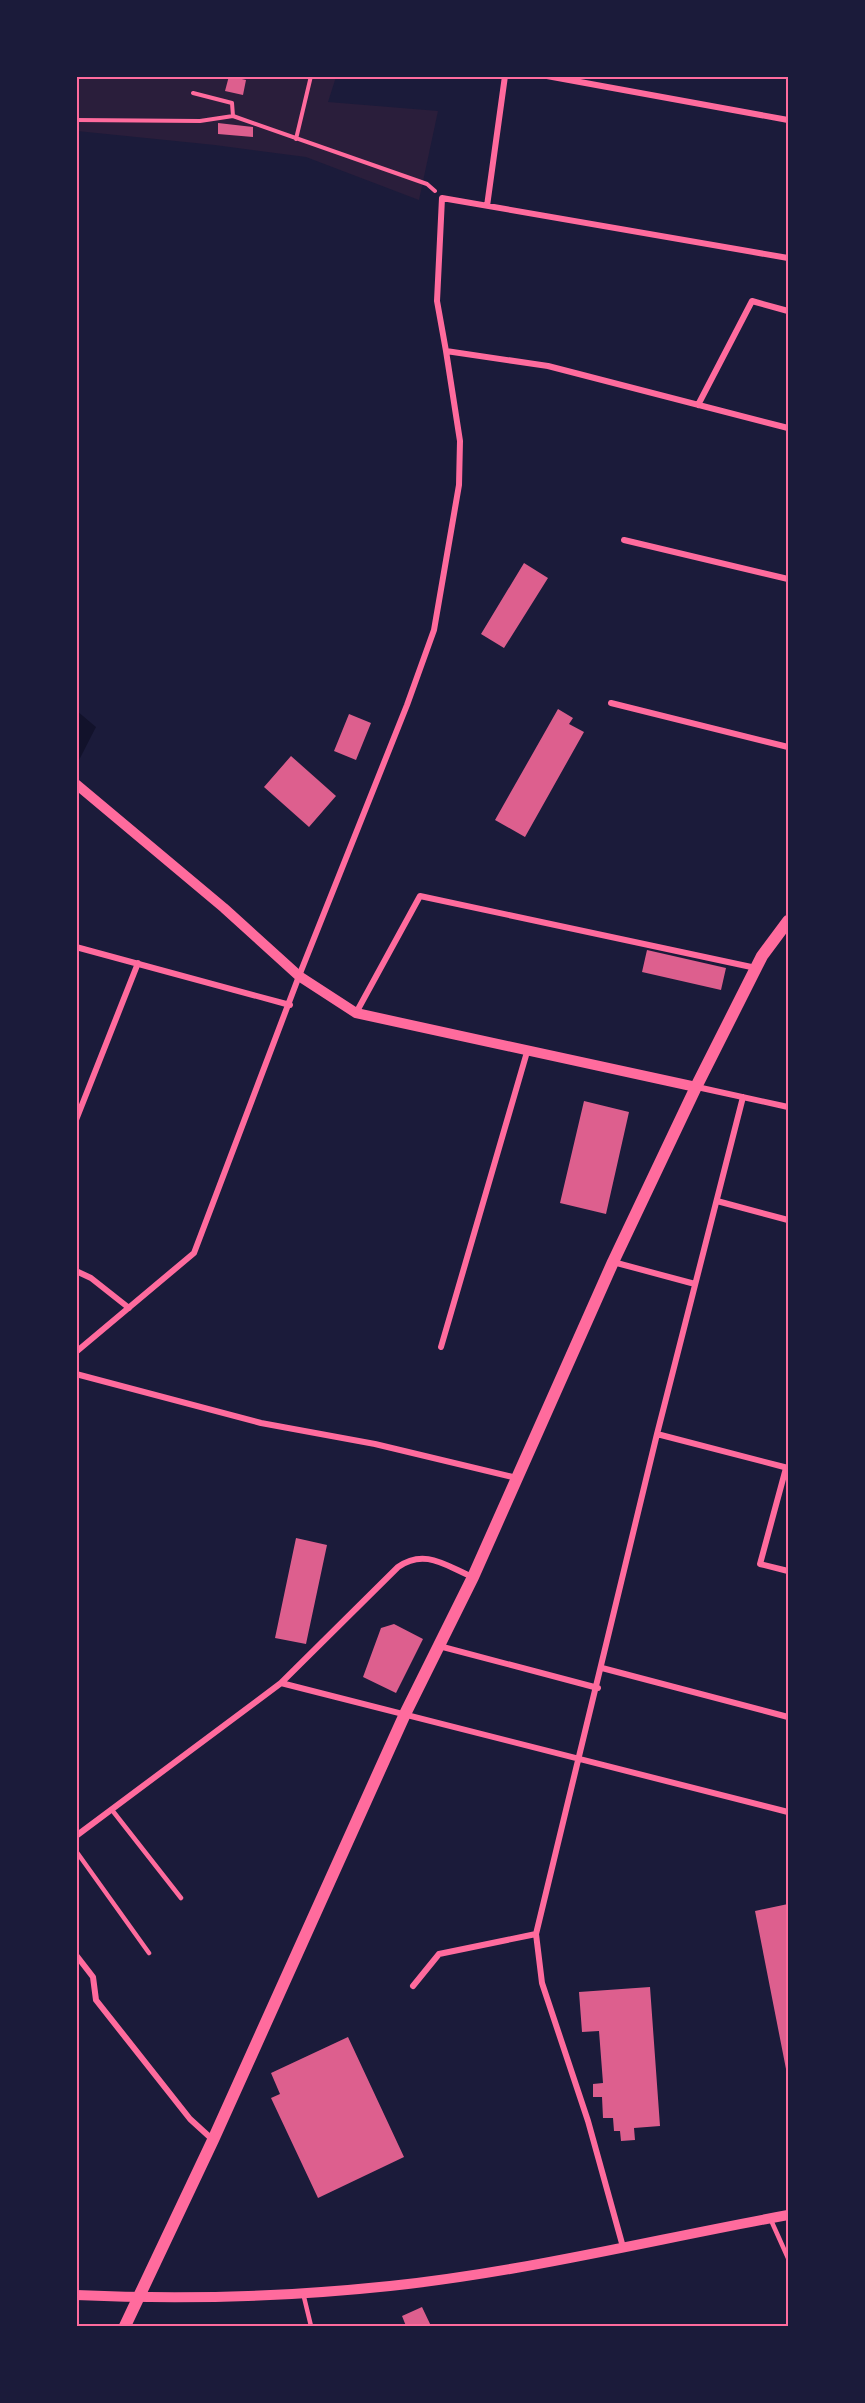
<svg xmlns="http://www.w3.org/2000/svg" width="865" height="2403" viewBox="0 0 865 2403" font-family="Poppins,sans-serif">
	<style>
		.green { fill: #2a1e3b }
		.water { fill: #12122b }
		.building { fill: #dd5f8e }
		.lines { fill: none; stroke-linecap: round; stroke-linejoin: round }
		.path { stroke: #ff6b9d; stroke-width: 4 }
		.service { stroke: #ff6b9d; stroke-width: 4.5 }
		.minor { stroke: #ff6b9d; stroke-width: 6 }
		.tertiary { stroke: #ff6b9d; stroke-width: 10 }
		.secondary { stroke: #ff6b9d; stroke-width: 12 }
		.neatline { fill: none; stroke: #ff6b9d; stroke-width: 2 }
	</style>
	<rect width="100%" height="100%" fill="#1b1b3a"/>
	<path class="green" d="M76,77H336L328,102L438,111L419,200L306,157L215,145L77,131Z"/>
	<path class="water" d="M77,711L96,727L77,764H76Z"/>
	<path class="building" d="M229,76L246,80L243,95L225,91Z
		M218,123L253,127V137L218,134Z
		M524,563L548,578L504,648L481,634Z
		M558,709L573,718L569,724L584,732L525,837L495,820Z
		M349,714L371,723L356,760L334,751Z
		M291,756L336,796L309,827L264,787Z
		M647,950L726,968L721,990L642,972Z
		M584,1101L629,1112L606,1214L560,1203Z
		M296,1538L327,1545L306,1644L275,1638Z
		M394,1624L423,1639L396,1693L363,1677L381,1628Z
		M788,1904V2074H787L755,1911Z
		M650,1987L660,2126L634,2128L635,2140L621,2141L620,2131H614L613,2118H603L602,2097H593V2084L603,2083L599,2031L582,2032L579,1992Z
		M348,2037L404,2157L318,2198L271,2098L280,2094L271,2073Z
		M422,2307L431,2326H406L402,2316Z"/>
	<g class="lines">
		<path class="path" d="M193,93L232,103L233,116
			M76,120L200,121L233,116L427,184L435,191
			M296,139L311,76"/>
		<path class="service" d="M112,1810L181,1898
			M76,1851L149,1953
			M770,2218L788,2258
			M303,2293L311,2326"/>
		<path class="minor" d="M547,76L788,120
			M487,206L505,76
			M788,258L442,198L437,301L446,351L548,366L788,428
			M698,405L752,301L788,311
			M624,540L788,579
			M611,703L788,747
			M76,947L290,1005
			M356,1013L420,896L756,968
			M697,1087L788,1107
			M76,1120L138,963
			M717,1201L788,1220
			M613,1262L695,1284
			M76,1271L91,1278L129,1308
			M441,1347L527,1052
			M76,1352L194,1253L299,976L407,705L434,630L459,485L460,441L446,351
			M76,1374L261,1423L375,1444L517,1478
			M657,1434L788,1468
			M786,1468L760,1564L788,1571
			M439,1646L598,1688
			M602,1668L788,1717
			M281,1683L788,1812
			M76,1836L281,1683L398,1567C425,1548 446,1566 473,1577
			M76,1955L93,1977L96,2000L190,2119L213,2140
			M413,1986L439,1954L536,1934
			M623,2247L588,2121L542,1983L536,1934L657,1434L743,1097"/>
		<path class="tertiary" d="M76,784L224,908L299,976L356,1013L696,1087
			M76,2295C181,2300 286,2297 390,2286C524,2272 656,2239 788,2215"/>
		<path class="secondary" d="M125,2326L213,2140L405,1714L473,1577L613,1262L696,1087L762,956L788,921"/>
	</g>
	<rect width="865" height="2403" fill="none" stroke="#1b1b3a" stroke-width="156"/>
	<rect x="78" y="78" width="709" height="2247" class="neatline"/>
</svg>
